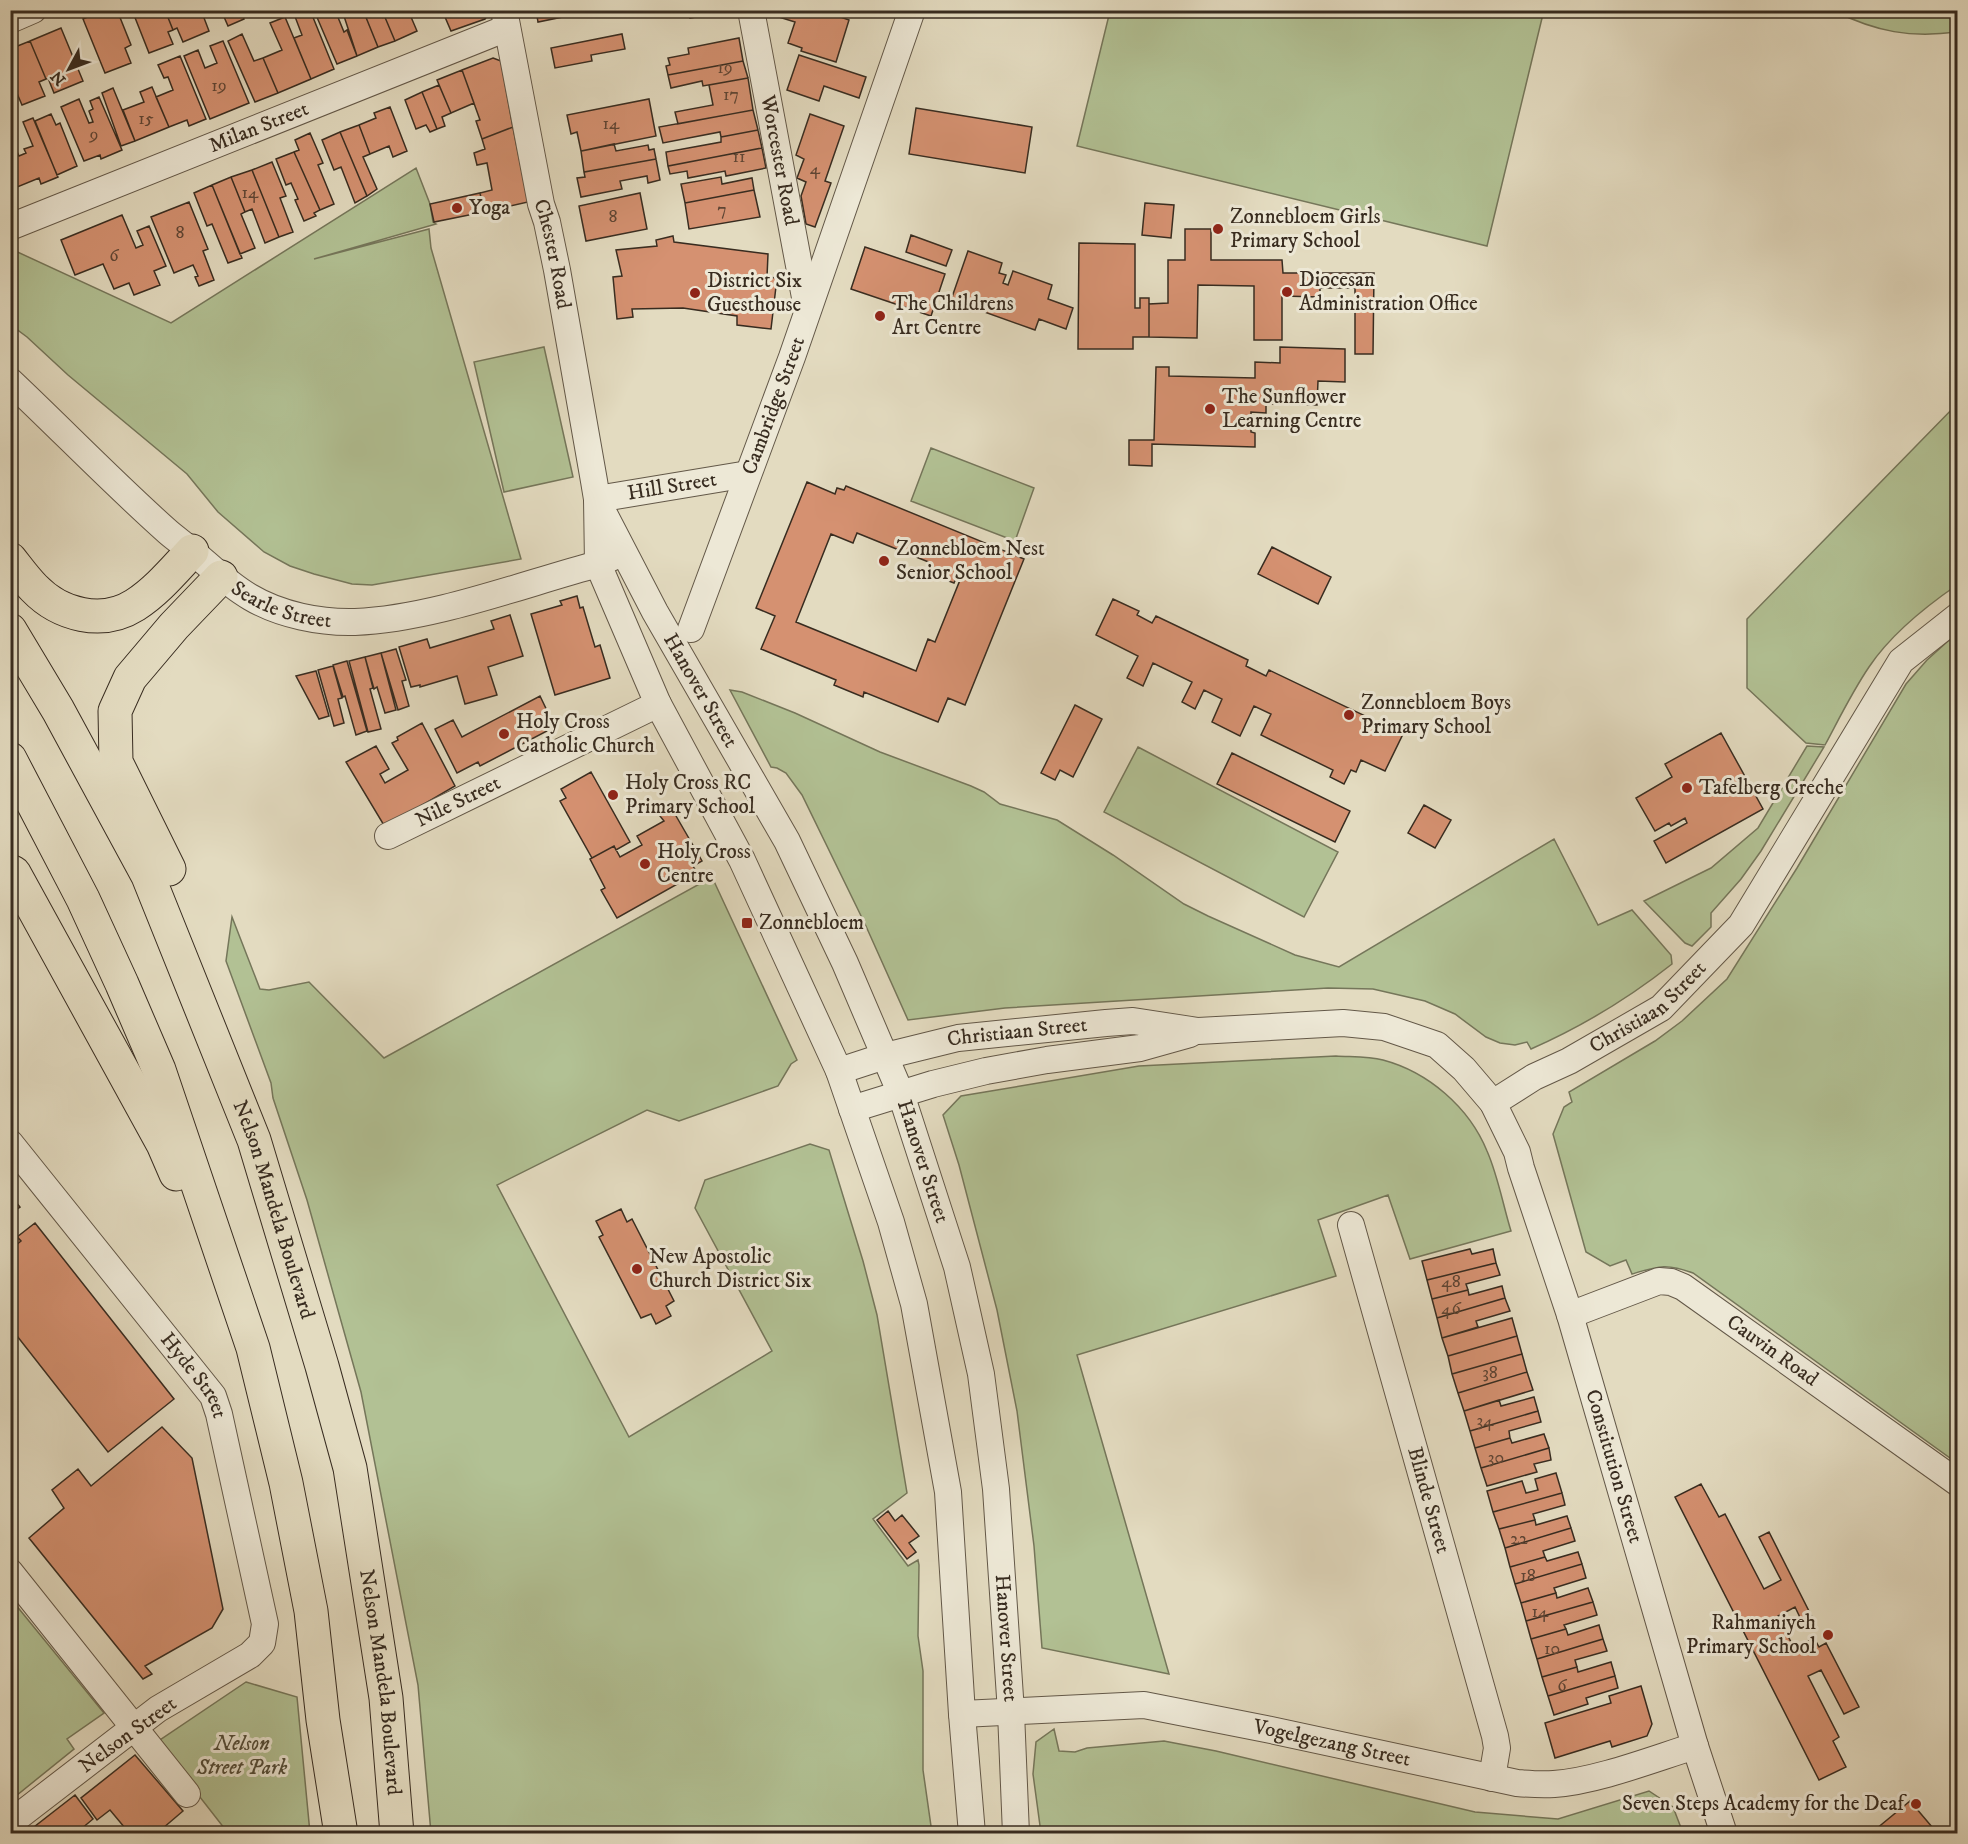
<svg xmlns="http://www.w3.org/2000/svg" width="1968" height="1844" viewBox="0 0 1968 1844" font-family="'IM FELL DW Pica',serif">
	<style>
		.green { fill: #b2c194; stroke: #75765a; stroke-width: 1.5 }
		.building { fill: #d59171; stroke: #382c20; stroke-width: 1.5; fill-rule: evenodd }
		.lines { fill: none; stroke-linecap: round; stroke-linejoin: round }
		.minor-casing { stroke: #635848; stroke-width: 28 }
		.highway-casing { stroke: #382c20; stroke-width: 35 }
		.minor { stroke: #ede8d6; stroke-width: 26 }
		.highway { stroke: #e3dbc0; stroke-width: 33 }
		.poi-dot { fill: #8f2418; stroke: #ede8d6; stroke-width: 2 }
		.labels { text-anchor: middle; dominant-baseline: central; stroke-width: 6; stroke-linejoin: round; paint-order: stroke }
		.number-label { font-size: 18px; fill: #5f4534 }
		.street-label { font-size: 21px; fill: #382c20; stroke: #ede8d6 }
		.poi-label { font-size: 21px; fill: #382c20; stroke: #ede8d6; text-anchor: start }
		.park-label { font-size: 21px; font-style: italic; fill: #504a37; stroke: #ede8d6 }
	</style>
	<rect width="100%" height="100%" fill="#e3dbc0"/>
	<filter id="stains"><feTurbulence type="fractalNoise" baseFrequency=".00333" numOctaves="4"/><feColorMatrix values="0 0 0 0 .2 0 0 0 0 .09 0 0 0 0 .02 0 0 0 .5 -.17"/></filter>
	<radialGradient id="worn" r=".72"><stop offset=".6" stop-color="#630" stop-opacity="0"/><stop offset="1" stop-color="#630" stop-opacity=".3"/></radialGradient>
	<path class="green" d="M1528,11L1543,14L1487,246L1077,146L1110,11Z
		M1834,11H1957V32C1910,38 1877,32 1834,11Z
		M416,168L430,204L433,222L436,224L314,259L429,229L431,248L521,559L372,585L352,584L314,574L290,566L264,552L218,512L187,474L68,375L27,337L11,325V249L171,323Z
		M544,347L573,477L504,492L474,362Z
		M1957,404V585C1925,607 1891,634 1869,667C1852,692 1839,719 1825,745L1806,743L1747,688V619Z
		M931,448L1034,488L1015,541L911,501Z
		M1957,633V1463L1693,1273C1666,1263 1659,1266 1632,1274L1626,1260L1610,1266L1586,1252L1553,1134L1564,1107L1572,1102L1569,1092L1655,1041L1682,1021L1727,979L1797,868L1906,684L1927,660Z
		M730,690L742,692L795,713L880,752L971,786L984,792L1000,804L1057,820L1113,855L1184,904L1208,916L1295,955L1339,967L1554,839L1598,925L1632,910L1671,955L1672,964C1629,998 1581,1027 1531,1049L1527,1042L1515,1045L1500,1043L1486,1037L1455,1014L1425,1001L1373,989L1328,988L1005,1008L908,1020L865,924L802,795L786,773L777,768L771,767Z
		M1807,746L1824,747L1761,851L1741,879L1711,913V927L1692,946L1685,943L1644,901L1711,868L1758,828Z
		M1138,747L1338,852L1304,917L1104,812Z
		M712,877L797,1060L791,1064L778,1086L679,1121L647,1110L497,1185L629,1437L772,1351L695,1208L705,1180L810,1144L829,1150L863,1261L877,1315L907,1493L873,1519L908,1566L918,1560L919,1565L918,1636L923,1671V1770L932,1833H431L418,1685L361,1392L307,1200L273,1098L271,1083L226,961L232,917L260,989L269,990L309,982L384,1058Z
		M1336,1056C1351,1057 1368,1056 1383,1060C1428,1072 1469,1107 1487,1151C1498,1176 1503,1205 1511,1231L1410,1259L1388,1195L1318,1220L1336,1276L1077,1355L1169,1674L1042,1648L1034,1546L1017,1411L997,1310L959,1165L943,1115L961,1096L1139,1066Z
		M11,1599L104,1713L67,1739L74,1749L11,1800Z
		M246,1682L297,1697L310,1833H228L157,1742Z
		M1054,1729L1059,1751L1075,1752L1087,1748L1164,1741L1216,1751L1475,1812L1558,1819L1649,1791L1673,1807L1683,1833H1041L1033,1774L1036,1742Z"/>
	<path class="building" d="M103,10H117L131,45L125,48L131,63L105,73L83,19Z
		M132,10H165L173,30L168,32L173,44L149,53Z
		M165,10H201L209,31L183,42L177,28L173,30Z
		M221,10H248L242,13L244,19L228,26Z
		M303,10H310L334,69L311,79L294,38L302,35L294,14Z
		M327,10H335L344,32L347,30L357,56L337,64L316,15Z
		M342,10H363L378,47L357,56Z
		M363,10H380L383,17L384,15L395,41L378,47Z
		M390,10H408L417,31L395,41L384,15L391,12Z
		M442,10H491V11L485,19L451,31Z
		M536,10H597L538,22Z
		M689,10H712V14L690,18Z
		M767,10H821L849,20L836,62L801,51L802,48L788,43L795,22L766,13Z
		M285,17L311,79L278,93L263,58L282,50L270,23Z
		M61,28L83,81L54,93L48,78L46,79L30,41Z
		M242,34L254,61L263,58L278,93L255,102L228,41Z
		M622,34L625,49L591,55L592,61L555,68L551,48Z
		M739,38L743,61L668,75L666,66L670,65L668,58L689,54L688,48Z
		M30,41L46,79L39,82L45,96L22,105L10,77V49Z
		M223,41L249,103L210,119L184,56L198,50L205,68L217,63L210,46Z
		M799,55L866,77L859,98L824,86L819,101L787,90Z
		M180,56L206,119L189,126L187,120L169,127L156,97L173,90L168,77L164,78L158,65Z
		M493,58L501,61L513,127L482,139L476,121L480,120L462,70Z
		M743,61L748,78L703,86L702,81L671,88L668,75Z
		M462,70L474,103L451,113L437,80Z
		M748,78L753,110L678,124L675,112L713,105L709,85Z
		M439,85L451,113L442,117L445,126L437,129L422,92Z
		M152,87L169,127L135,141L123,110L144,102L140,92Z
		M113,88L135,141L121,146L102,93Z
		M422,92L437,129L430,132L426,125L416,129L405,100Z
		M99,97L122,150L101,159L100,155L84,161L61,107L79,99L89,123L93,122L89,111L93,109L90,101Z
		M649,99L656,136L581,151L577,132L571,134L567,115Z
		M390,107L407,151L393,157L389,146L370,154L359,125L376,118L374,113Z
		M916,108L1032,127L1025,173L909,154Z
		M753,110L758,130L721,137L720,132L663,143L659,127Z
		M51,114L56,125L60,123L77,166L57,175L35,121Z
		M810,114L844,126L825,181L831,183L815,227L806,224L801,196L806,182L797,178L804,159L796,155Z
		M33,118L58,177L41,184L39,178L10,190V136L19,156L26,153L24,149L33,146L23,122Z
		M359,125L370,154L363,157L377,189L367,196L340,132Z
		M513,127L528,202L484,212L480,193L492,190L487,163L477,165L474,153L485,149L482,139Z
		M758,130L762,148L668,166L666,152L721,142V137Z
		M340,132L367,196L355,203L341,167L334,170L322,140Z
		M310,133L323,163L318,165L334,204L320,210L294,152L299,150L295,140Z
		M614,144L616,151L648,145L649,150L654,149L656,159L584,172L581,151Z
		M762,148L766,168L726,176L725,171L688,178L687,171L670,174L668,166Z
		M294,152L320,210L314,213L316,216L304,221L295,200L298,199L291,183L286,185L276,159Z
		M656,159L660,180L648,183L647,176L620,181L622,189L581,197L577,178L585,177L584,172Z
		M272,162L286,196L280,198L293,232L279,237L252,170Z
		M252,170L279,237L265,243L252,209L245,212L231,177Z
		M231,177L245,212L241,214L255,248L240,254L212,185Z
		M721,177L722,184L752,178L754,190L685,203L681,184Z
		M212,185L242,258L228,263L212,224L207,226L194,193Z
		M754,190L760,217L689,229L685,203Z
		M480,193L484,212L434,222L430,204Z
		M640,193L647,229L586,241L579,206Z
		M189,202L208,249L203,251L214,280L199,286L195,277L198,276L193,265L174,273L151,217Z
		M1145,203L1174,205L1171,238L1142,235Z
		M122,215L136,248L143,245L137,231L149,226L166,266L154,271L160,285L134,295L129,283L114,289L103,264L75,275L61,240Z
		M1185,229H1211V260H1282L1283,273H1374L1373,354H1355V288H1320V297L1282,296V340H1254V286L1198,285L1197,338L1149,337V304L1168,303V260H1185Z
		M911,235L952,250L946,266L906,252Z
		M673,236L674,242L768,254L767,277L777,278L771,329L737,325V316L683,308L632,309L633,317L617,319L613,277L622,276L616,250L657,246L656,240Z
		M1079,243L1135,244V308H1140V298H1149V337H1133V349H1078Z
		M865,247L945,274L931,316L851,289Z
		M968,251L1002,263L999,273L1006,275L1003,283L1008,285L1013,271L1052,285L1048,299L1073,308L1066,329L1039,319L1035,330L951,300Z
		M1280,347L1345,349V382L1318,381L1317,405L1266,404V413L1251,412V432L1255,433V447L1152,444V466L1129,465V440H1154L1156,367H1169V376L1255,378V362L1280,363Z
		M807,482L835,494L837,488L844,490L846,486L1024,559L965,705L948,698L938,722L864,692L863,697L834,685L836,680L761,649L775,616L756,608ZM857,533L931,563L928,573L954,583L958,573L962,575L935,642L928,639L916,671L796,622L831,534L853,543Z
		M1272,547L1331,577L1318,604L1258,574Z
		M577,596L580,608L583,607L595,647L600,645L610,678L555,695L531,614L562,605L560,601Z
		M1113,599L1139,611L1137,615L1152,623L1156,616L1248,660L1246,666L1266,676L1269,670L1403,734L1385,771L1361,760L1356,772L1351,770L1344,784L1330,777L1333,770L1261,735L1271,714L1254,706L1240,736L1212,722L1222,699L1204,690L1195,709L1182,702L1192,682L1153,663L1143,686L1127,678L1138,656L1096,635Z
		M510,615L523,656L488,667L497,695L465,704L457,676L420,687V685L411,687L399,647L427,639L430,648L494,629L491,621Z
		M396,649L406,680L402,681L409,706L398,710L381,653Z
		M381,653L396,710L385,713L377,687L374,689L365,657Z
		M365,657L373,688L370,689L381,729L368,732L349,661Z
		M347,661L367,731L356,735L345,696L343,697L333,665Z
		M333,666L342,698L338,699L344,723L334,726L318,670Z
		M316,671L329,716L319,719L296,676Z
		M540,696L551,719L543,723L547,731L480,766L478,762L457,773L435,729L453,720L462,737Z
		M1075,705L1102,719L1073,777L1060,770L1055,780L1041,773Z
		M422,723L455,786L385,827L346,762L376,746L389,769L380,774L385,783L408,770L392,743L398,740L397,737Z
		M1721,733L1763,809L1666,863L1654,841L1687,823L1685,818L1671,826L1669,823L1655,831L1636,798L1672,777L1665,764Z
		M1232,753L1350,811L1335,842L1217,784Z
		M591,772L630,842L616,850L614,846L592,858L560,801L566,798L561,789Z
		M1424,805L1451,820L1435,848L1408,833Z
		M672,809L702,861L693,866L697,873L617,918L601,890L605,888L590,859L614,846L620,857L642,845L637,836L664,821L660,816Z
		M10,1195L20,1207L10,1214Z
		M621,1209L627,1222L632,1219L674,1301L666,1306L671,1316L656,1324L651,1314L641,1318L599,1237L603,1235L596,1221Z
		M35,1223L174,1399L108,1452L10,1327V1250L21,1241L17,1237Z
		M10,1229L21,1241L10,1250Z
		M1470,1249L1472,1254L1493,1249L1496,1263L1427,1280L1422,1261Z
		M1496,1263L1500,1275L1466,1284L1468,1290L1432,1299L1427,1280Z
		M1502,1286L1505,1298L1437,1318L1432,1299L1468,1290L1469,1295Z
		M1505,1298L1510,1311L1476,1321L1478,1327L1442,1338L1437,1318Z
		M1512,1318L1517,1336L1448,1356L1442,1338Z
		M1517,1336L1522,1354L1452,1374L1448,1356Z
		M1522,1354L1527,1372L1458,1393L1452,1374Z
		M1527,1372L1533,1390L1464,1411L1458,1393Z
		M1534,1397L1538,1411L1470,1431L1464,1411L1499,1400L1501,1406Z
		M1538,1411L1541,1422L1509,1431L1510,1438L1475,1448L1470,1431Z
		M162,1427L192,1458L223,1609L212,1628L145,1666L152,1674L143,1679L29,1538L64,1508L52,1490L78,1469L91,1486Z
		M1544,1434L1549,1448L1481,1468L1475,1448L1510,1438L1512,1443Z
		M1549,1448L1551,1460L1534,1464L1537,1472L1487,1486L1481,1468Z
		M1556,1473L1562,1493L1493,1512L1487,1491L1522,1481L1526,1493L1538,1490L1535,1479Z
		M1701,1484L1719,1517L1725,1514L1764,1589L1781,1580L1759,1537L1769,1532L1816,1625L1806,1630L1795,1607L1778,1616L1794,1648L1814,1638L1819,1647L1826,1643L1859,1707L1844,1714L1821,1670L1808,1676L1839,1737L1833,1741L1846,1767L1819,1780L1675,1497Z
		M1562,1493L1565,1505L1533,1514L1535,1520L1499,1529L1493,1512Z
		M888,1511L895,1521L902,1515L919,1536L909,1543L916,1552L907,1559L877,1520Z
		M1567,1516L1571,1528L1505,1548L1499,1529L1535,1520L1536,1525Z
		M1571,1528L1575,1541L1543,1551L1545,1557L1510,1567L1505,1548Z
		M1578,1552L1582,1564L1515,1584L1510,1567L1545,1557L1547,1561Z
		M1582,1564L1586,1578L1554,1588L1556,1593L1521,1603L1515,1584Z
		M1588,1588L1593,1602L1526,1621L1521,1603L1556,1593L1557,1598Z
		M1593,1602L1597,1615L1564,1625L1566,1629L1531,1639L1526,1621Z
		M1599,1625L1603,1639L1537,1659L1531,1639L1566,1629L1568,1635Z
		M1603,1639L1607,1651L1575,1660L1577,1667L1542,1677L1537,1659Z
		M1611,1662L1615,1676L1548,1696L1542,1677L1577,1667L1578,1672Z
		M1615,1676L1618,1688L1586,1698L1588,1704L1554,1715L1548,1696Z
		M1641,1686L1652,1724L1647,1736L1612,1747L1610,1741L1555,1758L1545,1723L1611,1703L1609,1696Z
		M135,1755L183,1811L156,1834H130L110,1810L97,1820L81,1798Z
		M75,1795L93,1819L75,1834H25Z
		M1910,1801L1938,1834H1870Z"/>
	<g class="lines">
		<g class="minor-casing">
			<g id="minor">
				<path id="s1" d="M504,10L541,204L547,222L557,270L594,481L597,499L598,564L658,704L742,860L839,1071L891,1222L914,1304L948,1492L962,1714L972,1834"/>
				<path id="s2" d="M751,10L807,308"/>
				<path d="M10,20L33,10"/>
				<path id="s3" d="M10,227L507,28"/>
				<path id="s4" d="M10,381C63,431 114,484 168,532C176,539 185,545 193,552C212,568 229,585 250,597C280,615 321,623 355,622C433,619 523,584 598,564L613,557"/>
				<path id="s5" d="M597,499L748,474"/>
				<path id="s6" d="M601,508L655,612L787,841L845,963L901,1094L957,1267L981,1374L996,1489L1011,1712L1016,1834"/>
				<path id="s7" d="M691,629L792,357L912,10"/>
				<path id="s8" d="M388,836L658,704"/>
				<path id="s9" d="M839,1071L885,1056L958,1038L1106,1023L1133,1021L1198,1031L1343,1023L1384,1027L1437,1045L1464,1069L1493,1103L1517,1152L1521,1168L1570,1315L1695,1746L1724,1834"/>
				<path id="s10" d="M1493,1103L1534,1077L1569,1061L1661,1008L1741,925L1901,661L1958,616"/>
				<path d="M852,1109L933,1084L986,1071L1047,1060L1140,1048L1190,1034"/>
				<path id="s11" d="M10,1143L213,1396L219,1414L265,1624L262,1643L250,1655L158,1709L10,1823"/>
				<path id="s12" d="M1351,1225L1495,1736L1497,1748L1492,1778"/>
				<path id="s13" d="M1570,1315L1659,1281L1671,1282L1683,1287L1958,1483"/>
				<path d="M10,1572L187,1794"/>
				<path id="s14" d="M962,1714L1144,1705L1266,1729L1517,1783C1529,1784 1542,1785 1554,1784C1597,1781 1653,1759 1695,1746"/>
			</g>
		</g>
		<g class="highway-casing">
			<g id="highway">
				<path d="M10,559C18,569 25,579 34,588C60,615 102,626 135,605C157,591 175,569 192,551"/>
				<path id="s15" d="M10,630L58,710L148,876L254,1140L322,1366L350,1468L386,1698L397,1834"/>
				<path d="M10,759L83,899L122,984L159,1070L253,1348L286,1483L311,1611L323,1720L341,1834"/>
				<path d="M169,869L116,762L115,711L130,678L174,626L221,577"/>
				<path d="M10,871L14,873L163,1144L176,1174"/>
			</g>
		</g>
		<use href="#minor" class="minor"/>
		<use href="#highway" class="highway"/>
	</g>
	<g class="poi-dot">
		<circle cx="457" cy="208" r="6"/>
		<circle cx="1218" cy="229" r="6"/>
		<circle cx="1287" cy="292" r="6"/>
		<circle cx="695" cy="293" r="6"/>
		<circle cx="880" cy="316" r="6"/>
		<circle cx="1210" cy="409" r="6"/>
		<circle cx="884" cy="561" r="6"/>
		<circle cx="1349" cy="715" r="6"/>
		<circle cx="504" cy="734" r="6"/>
		<circle cx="1687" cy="788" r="6"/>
		<circle cx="613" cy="795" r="6"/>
		<circle cx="645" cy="864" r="6"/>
		<rect x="741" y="917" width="12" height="12" rx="3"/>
		<circle cx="637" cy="1269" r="6"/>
		<circle cx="1828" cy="1635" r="6"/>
		<circle cx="1916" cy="1804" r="6"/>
	</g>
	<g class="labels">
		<g class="number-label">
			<text x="725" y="68">19</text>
			<text x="219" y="86">19</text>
			<text x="731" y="95">17</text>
			<text x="146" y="119">15</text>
			<text x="611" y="124">14</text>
			<text x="94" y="135">9</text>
			<text x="739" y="157">11</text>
			<text x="815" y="169">4</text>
			<text x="250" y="193">14</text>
			<text x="722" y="210">7</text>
			<text x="613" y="217">8</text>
			<text x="180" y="233">8</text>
			<text x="114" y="256">6</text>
			<text x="1451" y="1282">48</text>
			<text x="1451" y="1309">46</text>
			<text x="1490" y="1373">38</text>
			<text x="1485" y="1421">34</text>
			<text x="1496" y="1458">30</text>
			<text x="1519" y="1539">22</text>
			<text x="1528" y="1576">18</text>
			<text x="1540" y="1612">14</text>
			<text x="1552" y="1649">10</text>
			<text x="1562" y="1686">6</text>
		</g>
		<g class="street-label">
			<text stroke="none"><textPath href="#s3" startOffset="268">Milan Street</textPath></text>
			<text stroke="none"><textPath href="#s2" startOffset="153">Worcester Road</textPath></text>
			<text stroke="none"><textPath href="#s1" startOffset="249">Chester Road</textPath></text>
			<text stroke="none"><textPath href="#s7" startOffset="238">Cambridge Street</textPath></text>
			<text stroke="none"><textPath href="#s5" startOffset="76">Hill Street</textPath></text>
			<text stroke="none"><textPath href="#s4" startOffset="356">Searle Street</textPath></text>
			<text stroke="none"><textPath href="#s6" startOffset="208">Hanover Street</textPath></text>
			<text stroke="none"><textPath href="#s8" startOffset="78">Nile Street</textPath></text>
			<text stroke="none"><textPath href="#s10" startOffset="183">Christiaan Street</textPath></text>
			<text stroke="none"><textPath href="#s9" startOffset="183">Christiaan Street</textPath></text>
			<text stroke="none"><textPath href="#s6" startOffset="730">Hanover Street</textPath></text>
			<text stroke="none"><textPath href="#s15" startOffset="639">Nelson Mandela Boulevard</textPath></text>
			<text stroke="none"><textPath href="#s13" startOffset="230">Cauvin Road</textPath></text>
			<text stroke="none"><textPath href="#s11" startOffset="297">Hyde Street</textPath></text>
			<text stroke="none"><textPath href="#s9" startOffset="1072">Constitution Street</textPath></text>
			<text stroke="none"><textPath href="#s12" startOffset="286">Blinde Street</textPath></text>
			<text stroke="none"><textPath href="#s6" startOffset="1216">Hanover Street</textPath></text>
			<text stroke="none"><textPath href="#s15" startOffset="1125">Nelson Mandela Boulevard</textPath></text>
			<text transform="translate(128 1735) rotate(-36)">Nelson Street</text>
			<text stroke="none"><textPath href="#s14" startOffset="374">Vogelgezang Street</textPath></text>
		</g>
		<g class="poi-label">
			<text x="469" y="208">Yoga</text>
			<text x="1230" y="217">Zonnebloem Girls<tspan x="1230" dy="24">Primary School</tspan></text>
			<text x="1299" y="280">Diocesan<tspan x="1299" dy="24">Administration Office</tspan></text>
			<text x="707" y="281">District Six<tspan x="707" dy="24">Guesthouse</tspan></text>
			<text x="892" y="304">The Childrens<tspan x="892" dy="24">Art Centre</tspan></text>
			<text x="1222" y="397">The Sunflower<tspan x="1222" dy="24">Learning Centre</tspan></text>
			<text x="896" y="549">Zonnebloem Nest<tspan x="896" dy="24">Senior School</tspan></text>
			<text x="1361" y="703">Zonnebloem Boys<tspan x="1361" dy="24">Primary School</tspan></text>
			<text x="516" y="722">Holy Cross<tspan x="516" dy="24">Catholic Church</tspan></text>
			<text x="625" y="783">Holy Cross RC<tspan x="625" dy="24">Primary School</tspan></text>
			<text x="1699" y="788">Tafelberg Creche</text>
			<text x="657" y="852">Holy Cross<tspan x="657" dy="24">Centre</tspan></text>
			<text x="759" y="923">Zonnebloem</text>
			<text x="649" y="1257">New Apostolic<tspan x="649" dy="24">Church District Six</tspan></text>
			<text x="1816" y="1623" text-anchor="end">Rahmaniyeh<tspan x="1816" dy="24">Primary School</tspan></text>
			<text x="1904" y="1804" text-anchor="end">Seven Steps Academy for the Deaf</text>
		</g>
		<g class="park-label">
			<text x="242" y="1744">Nelson<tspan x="242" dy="24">Street Park</tspan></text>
		</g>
	</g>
	<rect width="1968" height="1844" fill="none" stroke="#e3dbc0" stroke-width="36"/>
	<rect x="12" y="12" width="1944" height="1820" fill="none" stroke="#382c20" stroke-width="3"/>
	<rect x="18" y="18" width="1932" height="1808" fill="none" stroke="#382c20" stroke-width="1.5"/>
	<g transform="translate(69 69) rotate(229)" stroke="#ede8d6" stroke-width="4.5" paint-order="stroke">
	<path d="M0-4.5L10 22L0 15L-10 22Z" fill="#382c20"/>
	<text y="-9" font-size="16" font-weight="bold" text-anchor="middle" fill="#382c20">N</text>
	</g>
	<rect width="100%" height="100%" filter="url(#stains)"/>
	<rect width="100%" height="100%" fill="url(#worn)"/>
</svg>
